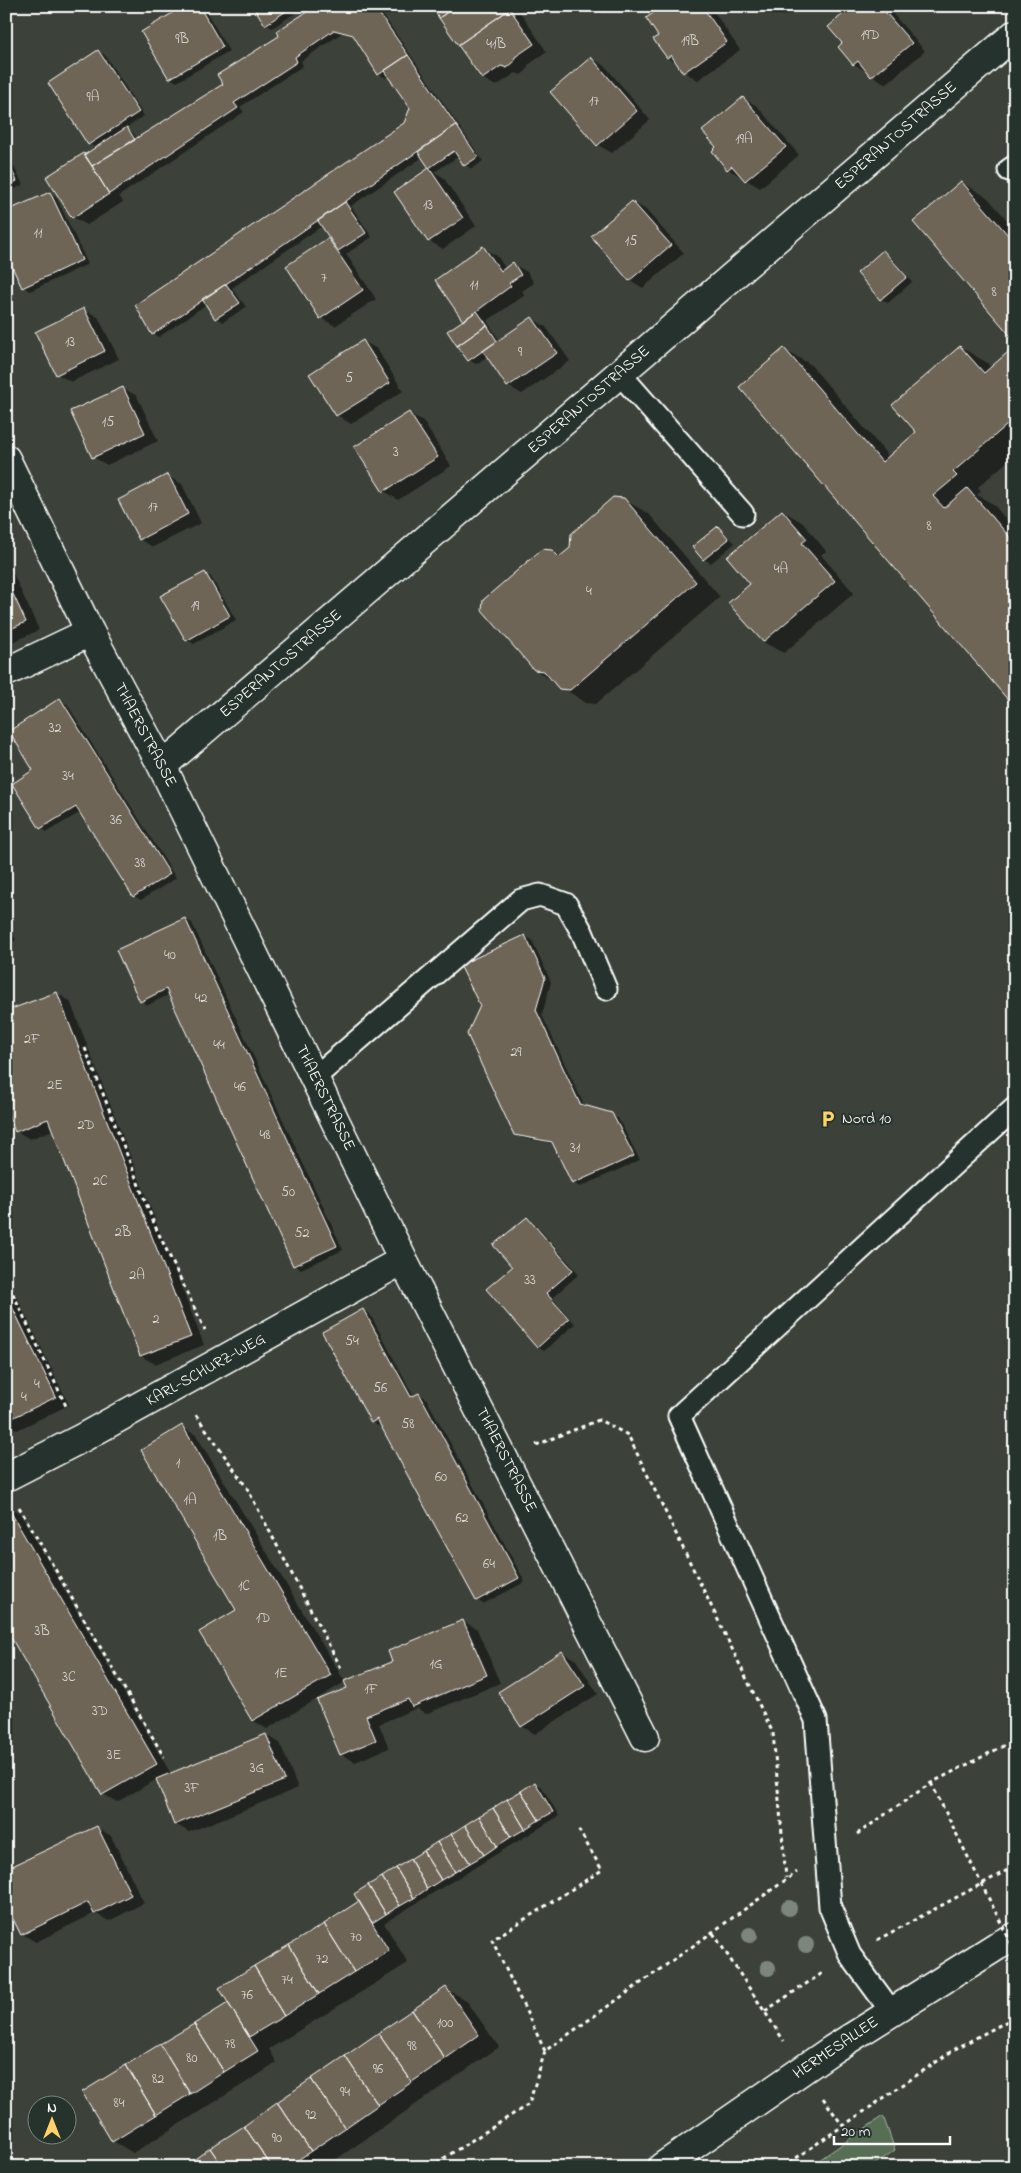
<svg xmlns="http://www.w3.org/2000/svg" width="1021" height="2173" viewBox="0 0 1021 2173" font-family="'Indie Flower',sans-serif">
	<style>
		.green { fill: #566e52; stroke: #aab6a8 }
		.shadow { fill: #0007; fill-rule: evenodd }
		.building { fill: #6e6557; stroke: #fff }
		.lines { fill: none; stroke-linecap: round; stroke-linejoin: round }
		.lane-casing { stroke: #fff; stroke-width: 25 }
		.street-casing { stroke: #fff; stroke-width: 31 }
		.secondary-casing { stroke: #fff; stroke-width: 31 }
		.path { stroke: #fff; stroke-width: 3; stroke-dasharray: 4 4; stroke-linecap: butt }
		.lane { stroke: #26332d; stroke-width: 21 }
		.street { stroke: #26332d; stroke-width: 28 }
		.secondary { stroke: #26332d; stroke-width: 28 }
		.path-bridge { stroke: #fff; stroke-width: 3; stroke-dasharray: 4 4; stroke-linecap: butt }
		.tree { fill: #7d867b }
		.labels { text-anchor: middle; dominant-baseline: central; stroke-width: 4; stroke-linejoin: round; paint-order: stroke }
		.number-label { font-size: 14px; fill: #dbd8d5 }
		.street-label { font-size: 16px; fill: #fff; stroke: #26332d }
		.poi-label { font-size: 16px; fill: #fff; stroke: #26332d; text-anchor: start }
	</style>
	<rect width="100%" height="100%" fill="#3c423a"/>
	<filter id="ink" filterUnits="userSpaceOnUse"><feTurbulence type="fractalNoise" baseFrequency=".02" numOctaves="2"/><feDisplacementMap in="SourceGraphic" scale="10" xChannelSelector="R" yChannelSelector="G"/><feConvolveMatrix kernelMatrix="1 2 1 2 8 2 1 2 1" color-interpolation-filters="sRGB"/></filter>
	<g filter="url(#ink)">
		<path class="green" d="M883,2116L895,2150L871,2167H809Z"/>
		<path class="shadow" d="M186,6H203L229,51L177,82L170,78Z
			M254,6H306L272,28L266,24Z
			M319,6H377L483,161L472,169L465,165L459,156L434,172L443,177L476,226L443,249L429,241L395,192L430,168L423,157L351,206L372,237L346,254L376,299L335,326L321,318L328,240L334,243L322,226L232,288L246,307L223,322L216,318L207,304L159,337L153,334L405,124L411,108L388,76L386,78L379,74L356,37L342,33L301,61L303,66L240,107L244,112L119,196L123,202L87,225L73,217L85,156L96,148L89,144L98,51L105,55L144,116L126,128L133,133L138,139L225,85Z
			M433,6H516L547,52L528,65L527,70L521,75L516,73L496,86L482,78Z
			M587,6H611L600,14Z
			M665,6H710L740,50L698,80L684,72L679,64L667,58L660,36Z
			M854,6H886L925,51L886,84L854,64L844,43Z
			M591,58L605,66L650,120L612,153L598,145Z
			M743,98L757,106L799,155L760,188L728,169Z
			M6,151L23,185L6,193Z
			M961,182L987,197L1015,229V340Z
			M50,193L56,197L88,264L30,291L23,287Z
			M633,202L646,210L684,253L643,288L630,280Z
			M483,248L497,256L506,269L513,264L527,272L534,283L522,291L525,295L487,321L500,341L532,318L546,327L570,361L522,394L508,386L488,356L476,364L469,360L465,321Z
			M883,252L890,256L912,282L888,303L881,299L859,274Z
			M84,309L98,317L119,359L71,382L57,374Z
			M363,341L377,349L403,391L351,424L337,415Z
			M960,347L986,362L991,368L1015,348V455L978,487L981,491L977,495L993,504L1015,530V706L784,350L810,364L889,457L917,432Z
			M123,388L137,396L158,441L107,465L93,457Z
			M409,413L423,421L451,466L398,500L384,491Z
			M168,476L182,484L201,523L153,547L139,539Z
			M623,499L649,514L720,597L596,704L586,703L534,669L552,551L562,557Z
			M783,511L803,523L826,551L821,555L854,593L784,653L763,642L752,584Z
			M718,527L735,543L711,563L704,559Z
			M6,558L39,630L6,645Z
			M205,573L211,577L236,620L194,644L187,640Z
			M60,700L67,704L176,878L141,900L134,896L81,812L47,832L41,828L35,771Z
			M185,919L192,923L343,1250L301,1269L294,1265L170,994L148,1005L141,1001Z
			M6,922L16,940L6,946Z
			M525,936L532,940L551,982L542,1015L585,1107L618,1118L640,1160L580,1187L573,1183L555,1144L522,1138L515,1134Z
			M56,993L70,1001L204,1345L155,1364L141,1356L53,1130L30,1139L16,1131Z
			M527,1218L533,1222L579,1274L552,1298L575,1324L544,1351L538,1347L514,1267Z
			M6,1275L69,1405L17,1430L6,1424Z
			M363,1310L370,1314L414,1397L419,1394L426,1398L525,1582L483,1604L477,1600L381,1424L378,1426L371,1422ZM383,1417L373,1423V1420Z
			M182,1427L196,1435L345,1682L267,1729L253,1721L201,1633L238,1611Z
			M6,1505L20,1513L171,1774L266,1735L280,1743L298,1788L189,1832L175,1824L157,1779L117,1802L103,1794Z
			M463,1621L477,1629L500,1683L426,1714L417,1708L379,1724L389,1748L355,1762L341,1754L349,1689Z
			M562,1652L576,1660L598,1694L535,1734L521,1726Z
			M535,1783L542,1787L559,1816L384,1923L408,1963L269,2049L277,2063L133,2153L113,2141L84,2093L229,2003L360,1902Z
			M97,1827L111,1836L144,1903L109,1921L95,1913L36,1942L22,1934L6,1871Z
			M446,1989L466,2000L499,2047L325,2167H186Z"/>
		<path class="building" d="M184,6H199L223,47L169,79L141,32Z
			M253,6H294L265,25Z
			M316,6H374L408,55L378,75L353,35L334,30L295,57L297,62L234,103L238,108L109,194L92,166L223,84L217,75L279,36L277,31Z
			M432,6H456L439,18Z
			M456,6H508L510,9L458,45L439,18Z
			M663,6H702L727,42L683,73L671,55L667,58L653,39L658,36L646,18Z
			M852,6H880L912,43L871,77L858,61L853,65L838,47L842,43L828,27Z
			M510,9L534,44L515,57L514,62L507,68L501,66L482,79L458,45Z
			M98,50L139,112L88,145L48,83Z
			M408,55L456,125L152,335L135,305L404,123L410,108L384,71Z
			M591,57L637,111L597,146L550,92Z
			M743,97L786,147L745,181L732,166L727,170L712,151L716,147L702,131Z
			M456,125L478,157L464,166L454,151L429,168L418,152Z
			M127,127L135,140L92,166L84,155Z
			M84,153L109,194L72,218L46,177Z
			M6,159L17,181L6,187Z
			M429,168L463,218L428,242L394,192Z
			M961,181L1015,243V341L913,222Z
			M50,192L82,260L22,288L6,254V211Z
			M632,201L671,245L629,281L591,236Z
			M345,202L366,233L338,251L318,221Z
			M328,238L363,290L320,319L286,266Z
			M483,246L501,271L513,262L521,275L509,283L511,286L463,321L435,280Z
			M883,250L907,277L880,300L857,273Z
			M226,284L240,303L215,319L202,299Z
			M84,308L105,351L56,375L35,332Z
			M477,311L487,325L457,346L447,331Z
			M532,317L557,353L507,387L483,351Z
			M487,325L497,341L468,361L457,346Z
			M363,340L390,383L336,416L309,374Z
			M960,346L984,373L1015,346V418L953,472L957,476L933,496L944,508L967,488L1015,543V708L739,387L784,348L882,462L916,432L892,405Z
			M123,387L145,433L92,458L70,411Z
			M409,412L438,457L383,492L354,447Z
			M168,474L188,514L139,540L118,500Z
			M613,497L624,498L696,582L570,690L559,689L544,671L534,670L482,610L483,600L542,549L552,550L559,557L570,548L571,534Z
			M782,510L807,539L802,543L835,581L763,642L728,603L750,584L727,557Z
			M718,526L729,539L703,560L692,547Z
			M205,572L230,616L186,641L160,596Z
			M6,579L26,622L6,631Z
			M60,698L170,874L133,897L76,807L40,829L12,784L33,770L9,731Z
			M185,918L337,1246L293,1266L166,989L140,1002L116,950Z
			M525,935L545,978L536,1010L580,1104L612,1113L634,1156L572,1184L552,1142L514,1135L467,1034L480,1006L460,965Z
			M57,992L191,1337L140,1356L48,1119L15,1132L6,1109V1011Z
			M527,1217L573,1270L546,1293L569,1319L537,1348L486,1289L512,1267L493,1245Z
			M6,1294L56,1397L6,1421Z
			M363,1309L411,1397L419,1393L519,1578L476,1601L377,1419L371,1423L322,1332Z
			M182,1425L331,1675L252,1721L199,1632L236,1610L141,1450Z
			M6,1504L157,1764L102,1795L6,1629Z
			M463,1620L487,1675L412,1707L408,1699L366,1716L376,1740L340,1755L317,1700L347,1688L344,1681L392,1662L388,1651Z
			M562,1651L585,1686L521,1727L498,1692Z
			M266,1734L285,1780L174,1825L156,1779Z
			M535,1782L553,1812L539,1820L521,1791Z
			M521,1791L539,1820L525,1829L507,1799Z
			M507,1799L525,1829L511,1837L493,1808Z
			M493,1808L511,1837L497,1846L479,1816Z
			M479,1816L497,1846L484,1855L465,1825Z
			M465,1825L484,1855L470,1863L451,1834Z
			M97,1826L131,1895L94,1914L88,1902L21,1935L6,1905V1884L9,1883L6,1869Z
			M451,1834L470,1863L455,1872L437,1842Z
			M437,1842L455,1872L441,1880L423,1851Z
			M423,1851L441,1880L427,1889L410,1859Z
			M410,1859L427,1889L414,1898L396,1868Z
			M396,1868L414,1898L400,1906L382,1877Z
			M382,1877L400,1906L386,1914L368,1885Z
			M368,1885L386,1914L372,1923L354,1894Z
			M359,1901L389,1951L354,1972L324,1924Z
			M324,1924L354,1972L319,1994L289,1945Z
			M289,1945L319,1994L284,2016L254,1966Z
			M254,1966L284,2016L249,2037L219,1988Z
			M446,1987L479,2035L445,2059L412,2010Z
			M228,2003L258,2051L224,2072L194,2024Z
			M412,2010L445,2059L412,2082L378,2033Z
			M194,2024L224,2072L190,2094L160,2044Z
			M378,2033L412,2082L378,2105L345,2056Z
			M160,2044L190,2094L156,2115L126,2065Z
			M345,2056L378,2105L345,2128L311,2079Z
			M126,2065L156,2115L112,2142L82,2092Z
			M311,2079L345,2128L311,2151L277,2102Z
			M277,2102L311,2151L288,2167H272L244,2126Z
			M244,2126L272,2167H223L210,2148Z
			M210,2148L223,2167H184Z"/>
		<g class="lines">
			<g class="lane-casing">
				<path id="lane" d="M1009,170L1015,166
					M620,374L743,514
					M314,1078L521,900L540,895L566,904L582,932L606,989
					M891,2011L850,1955L830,1907L816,1720L679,1416L1015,1108"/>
			</g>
			<g class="street-casing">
				<path id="street" d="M6,459L90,632L162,766L403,1260L645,1737
					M6,672L90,632
					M162,766L1015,34
					M6,1477L82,1438L403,1260"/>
			</g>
			<g class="secondary-casing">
				<path id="secondary" d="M662,2167L833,2049L997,1946L1015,1937"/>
			</g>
			<path class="path" d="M85,1048L155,1226L205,1330
				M6,1279L67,1408
				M196,1415L247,1488L341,1668
				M536,1445L599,1420L628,1435L773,1733L786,1878
				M19,1507L164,1757
				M857,1834L931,1783L1015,1740
				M713,1933L784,2041
				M877,1940L1015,1866
				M765,2011L824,1972
				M545,2051L492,1940L602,1870L577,1827
				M823,2098L843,2126
				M430,2167L529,2104L545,2051L797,1872
				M783,2167L955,2049L1015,2017"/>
			<use href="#lane" class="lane"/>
			<use href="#street" class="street"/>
			<use href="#secondary" class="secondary"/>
			<path class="path-bridge" d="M931,1783L1015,1951"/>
		</g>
		<g class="tree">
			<circle cx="789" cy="1908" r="8"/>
			<circle cx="750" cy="1935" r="8"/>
			<circle cx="806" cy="1945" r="8"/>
			<circle cx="768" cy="1968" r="8"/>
		</g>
	</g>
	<defs>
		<g id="parking-bare" transform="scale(1.35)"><path d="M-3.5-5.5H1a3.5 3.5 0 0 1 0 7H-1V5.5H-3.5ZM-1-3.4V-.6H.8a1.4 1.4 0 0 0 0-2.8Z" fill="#ffd166" stroke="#26332d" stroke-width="2.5" paint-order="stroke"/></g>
	</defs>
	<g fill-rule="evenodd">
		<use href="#parking-bare" x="828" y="1119"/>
	</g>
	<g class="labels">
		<g class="number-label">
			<text x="870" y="35">19D</text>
			<text x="182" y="39">9B</text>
			<text x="690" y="41">19B</text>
			<text x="496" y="44">41B</text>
			<text x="93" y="97">9A</text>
			<text x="594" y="101">17</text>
			<text x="744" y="139">19A</text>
			<text x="428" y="205">13</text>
			<text x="38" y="233">11</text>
			<text x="631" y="241">15</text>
			<text x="324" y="278">7</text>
			<text x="474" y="285">11</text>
			<text x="994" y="292">8</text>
			<text x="70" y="342">13</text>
			<text x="520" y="352">9</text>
			<text x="349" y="378">5</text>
			<text x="108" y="422">15</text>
			<text x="396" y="452">3</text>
			<text x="153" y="507">17</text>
			<text x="929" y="526">8</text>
			<text x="781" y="569">4A</text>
			<text x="589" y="591">4</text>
			<text x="195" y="606">19</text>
			<text x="55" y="728">32</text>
			<text x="68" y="776">34</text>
			<text x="116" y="820">36</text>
			<text x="140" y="863">38</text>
			<text x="170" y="955">40</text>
			<text x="201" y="998">42</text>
			<text x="32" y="1039">2F</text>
			<text x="219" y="1045">44</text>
			<text x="516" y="1052">29</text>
			<text x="55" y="1085">2E</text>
			<text x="240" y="1087">46</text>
			<text x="86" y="1125">2D</text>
			<text x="265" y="1135">48</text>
			<text x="575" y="1148">31</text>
			<text x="100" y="1181">2C</text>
			<text x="288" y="1192">50</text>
			<text x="123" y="1232">2B</text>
			<text x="302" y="1233">52</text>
			<text x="137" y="1275">2A</text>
			<text x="530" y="1280">33</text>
			<text x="156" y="1319">2</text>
			<text x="352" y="1341">54</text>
			<text x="37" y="1384">4</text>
			<text x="380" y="1388">56</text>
			<text x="24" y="1397">4</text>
			<text x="408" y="1424">58</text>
			<text x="178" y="1463">1</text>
			<text x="441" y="1477">60</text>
			<text x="190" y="1500">1A</text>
			<text x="462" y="1518">62</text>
			<text x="220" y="1536">1B</text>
			<text x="489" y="1564">64</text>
			<text x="244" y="1586">1C</text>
			<text x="263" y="1618">1D</text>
			<text x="42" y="1631">3B</text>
			<text x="436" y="1664">1G</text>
			<text x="281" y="1673">1E</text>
			<text x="69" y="1677">3C</text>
			<text x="371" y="1689">1F</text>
			<text x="100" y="1711">3D</text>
			<text x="114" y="1755">3E</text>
			<text x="257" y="1768">3G</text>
			<text x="192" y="1788">3F</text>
			<text x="356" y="1937">70</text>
			<text x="322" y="1959">72</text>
			<text x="287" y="1980">74</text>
			<text x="247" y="1995">76</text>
			<text x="445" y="2023">100</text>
			<text x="230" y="2044">78</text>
			<text x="412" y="2046">98</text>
			<text x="192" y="2058">80</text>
			<text x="378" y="2069">96</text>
			<text x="158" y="2079">82</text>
			<text x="345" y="2092">94</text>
			<text x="119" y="2103">84</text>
			<text x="311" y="2115">92</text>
			<text x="277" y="2138">90</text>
		</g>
		<g class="street-label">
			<text transform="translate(896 136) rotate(-41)">ESPERANTOSTRASSE</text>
			<text transform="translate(589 400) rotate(-41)">ESPERANTOSTRASSE</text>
			<text transform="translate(281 664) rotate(-41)">ESPERANTOSTRASSE</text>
			<text transform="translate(145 735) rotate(62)">THAERSTRASSE</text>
			<text transform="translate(325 1098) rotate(64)">THAERSTRASSE</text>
			<text transform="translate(206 1370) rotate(-29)">KARL-SCHURZ-WEG</text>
			<text transform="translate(506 1460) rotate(63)">THAERSTRASSE</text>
			<text transform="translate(836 2048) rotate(-34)">HERMESALLEE</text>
		</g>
		<g class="poi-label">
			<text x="842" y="1119">Nord 10</text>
		</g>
	</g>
	<rect width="1021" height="2173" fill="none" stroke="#26332d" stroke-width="25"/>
	<rect x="12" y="12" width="996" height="2148" fill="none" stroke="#fff" stroke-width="2" filter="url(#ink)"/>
	<g transform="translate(52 2120)"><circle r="24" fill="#26332d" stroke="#7d8581"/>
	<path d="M0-4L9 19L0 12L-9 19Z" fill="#ffd166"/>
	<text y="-8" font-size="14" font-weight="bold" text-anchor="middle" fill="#ffffff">N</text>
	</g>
	<path d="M834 2136v8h116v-8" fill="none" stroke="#ffffff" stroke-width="2.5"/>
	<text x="841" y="2136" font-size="15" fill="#ffffff" stroke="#26332d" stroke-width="4" paint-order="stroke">20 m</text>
</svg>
